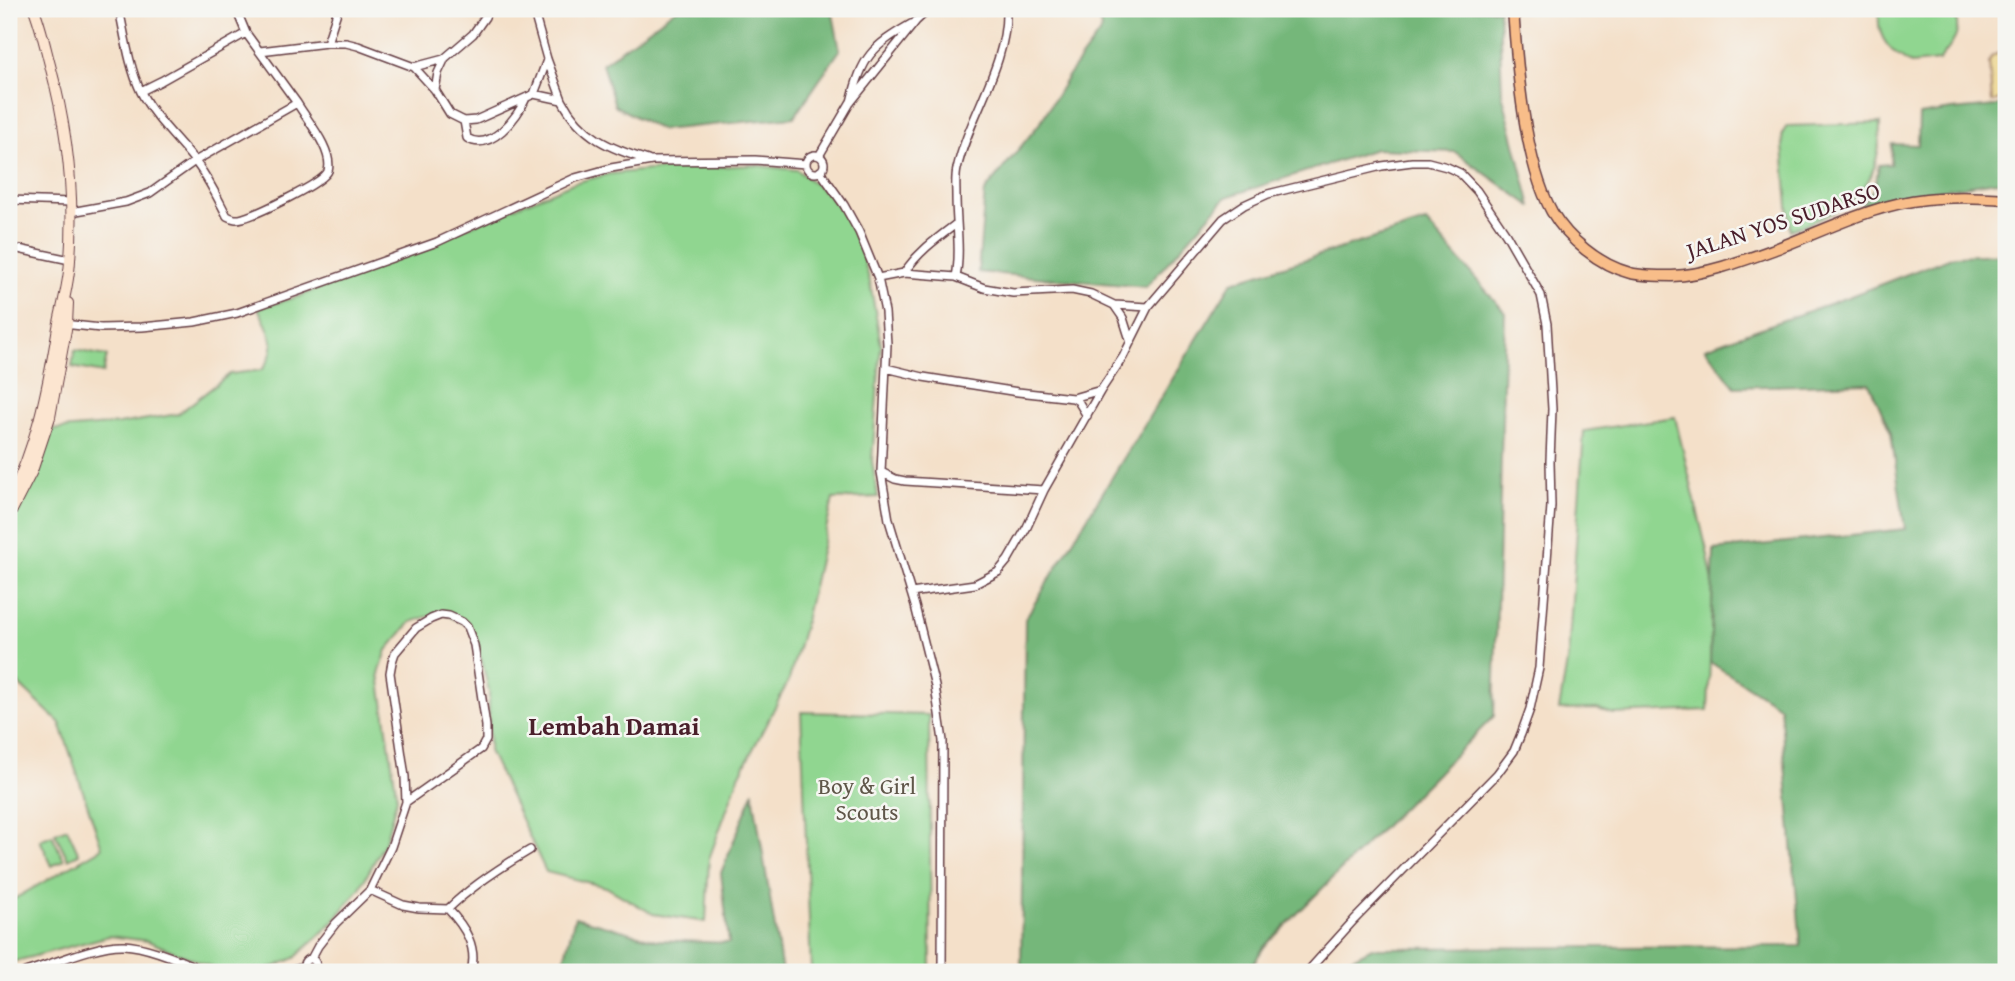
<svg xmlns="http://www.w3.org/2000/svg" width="2015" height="981" viewBox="0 0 2015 981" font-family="'Gentium Book Plus',serif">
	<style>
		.green { fill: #90d690; stroke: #6d7a5e; stroke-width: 2 }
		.forest { fill: #74b77a; stroke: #5f6b52; stroke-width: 2 }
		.sand { fill: #eeda9e; stroke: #9c7c64; stroke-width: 2 }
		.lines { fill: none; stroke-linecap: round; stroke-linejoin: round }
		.street-casing { stroke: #643c43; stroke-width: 10 }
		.secondary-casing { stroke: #643c43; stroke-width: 12 }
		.primary-casing { stroke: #643c43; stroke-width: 13 }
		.street { stroke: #fff; stroke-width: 7 }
		.secondary { stroke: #fce5d0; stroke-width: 10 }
		.primary { stroke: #f8bd89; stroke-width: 10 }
		.labels { text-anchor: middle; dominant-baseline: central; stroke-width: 5; stroke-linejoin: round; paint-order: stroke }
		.street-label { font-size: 23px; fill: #4a1f2b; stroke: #f6f6f2 }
		.park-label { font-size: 23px; fill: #5f5649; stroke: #f6f6f2 }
		.quarter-label { font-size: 26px; font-weight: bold; fill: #4a1f2b; stroke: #f6f6f2 }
	</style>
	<rect width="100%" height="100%" fill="#f6f6f2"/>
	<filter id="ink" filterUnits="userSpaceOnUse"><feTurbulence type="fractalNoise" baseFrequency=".0143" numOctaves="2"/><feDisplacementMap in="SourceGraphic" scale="14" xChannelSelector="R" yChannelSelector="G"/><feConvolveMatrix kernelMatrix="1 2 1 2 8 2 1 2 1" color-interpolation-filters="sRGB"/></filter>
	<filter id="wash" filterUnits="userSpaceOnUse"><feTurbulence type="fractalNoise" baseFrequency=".00686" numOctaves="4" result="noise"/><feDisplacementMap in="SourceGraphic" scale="28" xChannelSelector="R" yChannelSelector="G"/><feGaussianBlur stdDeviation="1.57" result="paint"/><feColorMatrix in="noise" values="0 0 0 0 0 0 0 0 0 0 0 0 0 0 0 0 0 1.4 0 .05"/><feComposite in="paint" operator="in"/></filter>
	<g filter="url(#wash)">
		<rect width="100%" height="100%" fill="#f4e0c9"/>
		<path class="green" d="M1880,9H1955C1961,37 1955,40 1939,61L1911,64C1889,52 1874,35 1880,9Z
			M1880,123C1880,193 1850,209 1790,230L1782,134L1787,126Z
			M753,165L797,170L828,194L855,229L870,282L881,345L872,461L878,497L833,499L803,630L789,680L739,776L709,859L706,922L653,914L606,887L546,872L489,751V691L482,662L469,626L441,612L411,622L387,650L379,674L397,798L385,842L360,888L333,922L295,958L262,972L222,971L148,941L109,936L9,963V902L102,848L60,723L9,675V521L31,484L50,430L119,424L178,414L230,374L262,370C281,345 270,333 258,308L300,296L573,183L609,174L649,170Z
			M75,350L107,356L103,373L72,367Z
			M1675,417L1707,551L1713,582L1708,710L1614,714L1597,709L1559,710L1568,656L1584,431Z
			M801,712L929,715L931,972H811Z
			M67,828L79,854L68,859L55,833Z
			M52,835L64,860L52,866L40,840Z"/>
		<path class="forest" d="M676,9H832L840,50L794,117L661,130L615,106L602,64Z
			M1099,9H1499L1502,93L1531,206L1455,152L1376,149L1226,197L1146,287L978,272L985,191L1040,123L1070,73L1101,31Z
			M2006,105V184L1996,181L1915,194L1856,212L1874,188L1879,165L1891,164L1892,144L1918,145L1919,115L1952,110Z
			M1426,222L1505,312L1494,716L1264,947L1248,972H1021L1025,619L1232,282Z
			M2006,254V972H1325L1372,948L1801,946L1780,707L1710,662L1714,550L1905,529L1891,433L1869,383L1735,387L1705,348L1848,297L1954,256Z
			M753,793L782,972H555L563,963L575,917L656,940L729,943L721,873Z"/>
		<path class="sand" d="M2001,52H2006V99L1992,102L1989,62L1992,56Z"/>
	</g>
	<g filter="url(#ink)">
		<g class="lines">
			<g class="street-casing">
				<path id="street" d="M236,9L246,33L297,103
					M533,9L547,59L562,100
					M327,43L338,9
					M260,51L327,43H346L358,46L414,67L435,90L450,114L464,121L476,120L534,94L562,100C581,137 611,149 648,160
					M414,67L444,59
					M435,90L438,73L445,58L473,34L485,17L488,9
					M141,91L161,81L246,33
					M534,94L547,60
					M851,102C862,57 871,47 911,24
					M464,121L467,138C490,153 518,117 526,98
					M806 164a9 9 0 1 1 18 0a9 9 0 1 1-18 0Z
					M819,156L850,103L916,21L929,9
					M820,171L844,205L859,232L878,278L885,312L887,344L881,472L889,520L915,606L935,686L943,741L942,972
					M9,200L71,202
					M71,212L126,202L150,193L195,161L297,103C307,120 334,151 328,171C324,183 257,214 243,218C236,220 233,219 227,216C217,197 208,177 194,160C177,138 154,118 141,92C129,67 125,36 119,9
					M9,247L70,260
					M904,273C918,252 936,239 956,224
					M956,277C961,251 956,223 956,196C956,187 955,177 957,169C969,115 1008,65 1006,9
					M878,278L904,273L956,277L984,288L1013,293L1072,290L1091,294L1114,305L1148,307
					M1114,305L1123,318L1130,340
					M63,324L101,328L142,327L194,322L237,313L437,242L575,178L611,168L652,161L755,160L806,164
					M886,368L923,377L1018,392L1073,398L1101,390
					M1073,398L1078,401L1087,416
					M881,472L895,479L905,481L1044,490
					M911,593L975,584L998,572L1008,560L1027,527L1044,490L1101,390L1123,357L1148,307L1223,219L1244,205L1268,194L1382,166L1412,162H1428L1447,167L1460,173L1477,191L1506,234L1541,295L1547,324L1552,409L1550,461L1551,506L1539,668L1530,709L1521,734L1514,751L1497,774L1354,920L1307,972
					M370,890L403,905L419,908L448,909C465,927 478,947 471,972
					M448,909C473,885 501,867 530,850
					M304 965a6 6 0 1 1 12 0a6 6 0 1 1-12 0Z
					M311,959L318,946L336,923L370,890L391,847L406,802L405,777L390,673L392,662L395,653L416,628L431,619L441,615L449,616L462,622L467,627L474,645L486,726V740L481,749L406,802
					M25,972C53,964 96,944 124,945C148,946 185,962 207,972
					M285,972L304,967"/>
			</g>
			<g class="secondary-casing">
				<path id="secondary" d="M9,501C36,447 47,393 57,333C61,309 69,285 70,260C75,194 67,128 50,65C45,46 41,27 34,9
					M9,516L32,471L50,417L67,324L68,303"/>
			</g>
			<g class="primary-casing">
				<path id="primary" d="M1513,9C1517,66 1524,162 1552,212C1568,239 1599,265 1630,273C1643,276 1659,276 1672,276C1705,275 1745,260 1775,249C1824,231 1874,204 1926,199C1953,196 1980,197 2006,199"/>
			</g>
			<use href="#street" class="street"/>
			<use href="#secondary" class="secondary"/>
			<use href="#primary" class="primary"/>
		</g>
	</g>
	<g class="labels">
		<g class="street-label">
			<text transform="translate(1783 220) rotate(-18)">JALAN YOS SUDARSO</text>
		</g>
		<g class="park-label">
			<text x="867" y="785">Boy &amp; Girl<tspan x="867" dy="26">Scouts</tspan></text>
		</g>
		<g class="quarter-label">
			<text x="614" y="725">Lembah Damai</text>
		</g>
	</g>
	<rect width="2015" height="981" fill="none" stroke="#f6f6f2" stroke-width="35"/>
</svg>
